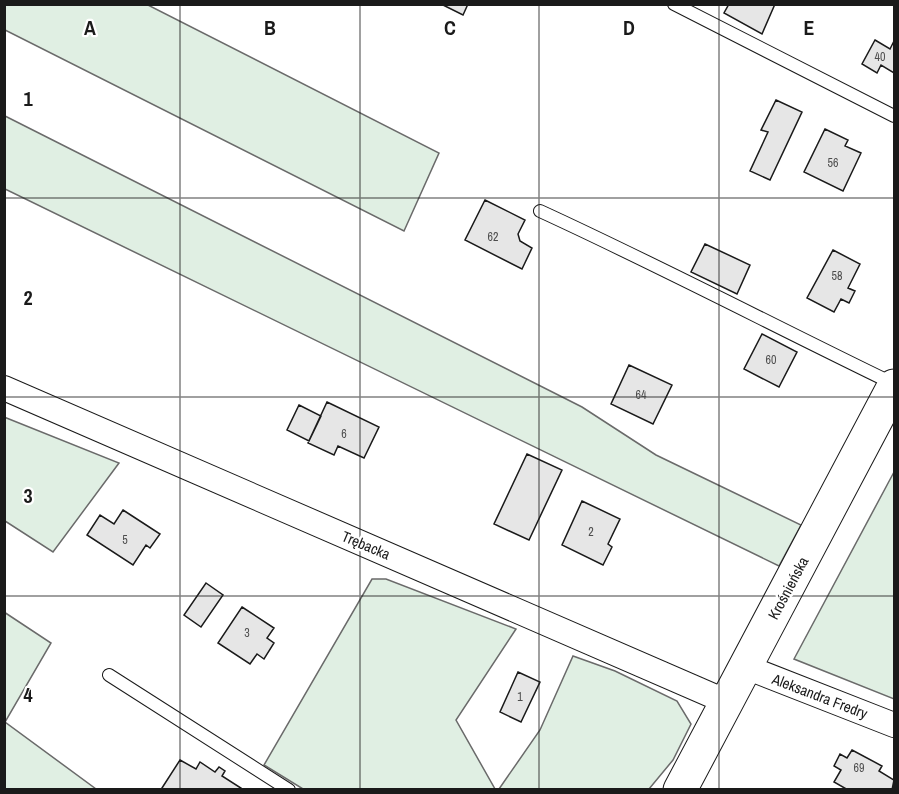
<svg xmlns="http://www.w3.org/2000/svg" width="899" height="794" viewBox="0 0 899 794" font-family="'Archivo Narrow',sans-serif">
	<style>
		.green { fill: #e0efe3; stroke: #6a6a6a; stroke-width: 1.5 }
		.building { fill: #e6e6e6; stroke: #1a1a1a; stroke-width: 1.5 }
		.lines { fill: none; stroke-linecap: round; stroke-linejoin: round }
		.service-casing { stroke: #1a1a1a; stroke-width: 14 }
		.minor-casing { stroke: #1a1a1a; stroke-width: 26 }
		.secondary-casing { stroke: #1a1a1a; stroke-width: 35 }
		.service { stroke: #fff; stroke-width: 12 }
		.minor { stroke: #fff; stroke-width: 24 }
		.secondary { stroke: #fff; stroke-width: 33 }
		.grid { fill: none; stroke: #1a1a1a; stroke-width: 1.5; stroke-opacity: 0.55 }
		.labels { text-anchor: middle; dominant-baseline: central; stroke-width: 4.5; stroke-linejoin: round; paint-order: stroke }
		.number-label { font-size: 12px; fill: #4d4d4d }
		.street-label { font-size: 15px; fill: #1a1a1a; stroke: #fff }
		.grid-label { font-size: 20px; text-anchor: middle; font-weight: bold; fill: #1a1a1a; stroke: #fff; stroke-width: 4.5; stroke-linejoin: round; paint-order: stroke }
	</style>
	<rect width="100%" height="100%" fill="#fff"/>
	<path class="green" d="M4,5H148L439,153L404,231L5,30Z
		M5,116L582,407L656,455L801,525L779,566L5,189Z
		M4,417L119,463L53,552L5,521Z
		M894,472V699L794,659Z
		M372,579H386L516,629L456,720L495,789H303L264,765Z
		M4,612L51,643L5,722L96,789H5Z
		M573,656L615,671L677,701L691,724L673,760L649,789H499L540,730Z"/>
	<path class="building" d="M441,4H468L463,15Z
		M729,4H775L762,34L724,13Z
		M875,40L890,49L894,41V73L881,65L877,73L862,64Z
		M776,100L802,112L770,180L750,171L768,132L761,130Z
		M825,129L848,140L845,146L861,153L843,191L804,172Z
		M485,200L525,220L518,234L520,241L532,248L522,269L465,240Z
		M705,244L750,265L737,294L691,272Z
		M833,250L860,264L848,288L855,291L849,303L841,299L834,312L807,298Z
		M762,334L797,352L779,387L744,369Z
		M629,365L672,385L653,424L611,404Z
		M327,402L379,427L364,458L338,446L334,455L308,443Z
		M299,405L321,416L309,441L287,430Z
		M527,454L562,470L529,540L494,524Z
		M582,501L620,519L608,544L612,547L603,565L562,545Z
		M123,510L160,534L150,548L146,545L133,565L87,535L100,515L114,524Z
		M206,583L223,595L201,627L184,615Z
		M242,607L274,628L267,638L274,643L264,659L257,654L250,664L218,643Z
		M518,672L540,682L521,722L500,712Z
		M852,750L882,766L879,771L894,780L892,790H848L834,782L841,770L834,766L840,754L847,758Z
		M180,760L196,769L200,762L215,772L219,767L225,771L222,776L244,790H164L162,788Z"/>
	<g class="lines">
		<g class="service-casing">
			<path id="service" d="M674,4L894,116
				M540,211C660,266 776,327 894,384
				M109,675L289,790"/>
		</g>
		<g class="minor-casing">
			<path id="minor" d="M4,388L727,702
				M746,667L894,725"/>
		</g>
		<g class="secondary-casing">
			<path id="secondary" d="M680,790L894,386"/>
		</g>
		<use href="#service" class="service"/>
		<use href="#minor" class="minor"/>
		<use href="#secondary" class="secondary"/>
	</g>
	<path class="grid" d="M180,4V790M360,4V790M539,4V790M719,4V790M4,198H894M4,397H894M4,596H894"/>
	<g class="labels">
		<g class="number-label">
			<text x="880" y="57">40</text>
			<text x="833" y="163">56</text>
			<text x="493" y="237">62</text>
			<text x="837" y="276">58</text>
			<text x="771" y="360">60</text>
			<text x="641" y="395">64</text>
			<text x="344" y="434">6</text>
			<text x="591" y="532">2</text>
			<text x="125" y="540">5</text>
			<text x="247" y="633">3</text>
			<text x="520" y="697">1</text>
			<text x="859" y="768">69</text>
		</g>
		<g class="street-label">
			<text transform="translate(366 545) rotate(23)">Trębacka</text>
			<text transform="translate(788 588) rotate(-62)">Krośnieńska</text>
			<text transform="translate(820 696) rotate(21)">Aleksandra Fredry</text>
		</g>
	</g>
	<g class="grid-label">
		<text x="90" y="35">A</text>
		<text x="270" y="35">B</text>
		<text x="450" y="35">C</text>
		<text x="629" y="35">D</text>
		<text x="809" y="35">E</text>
		<text x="28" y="106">1</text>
		<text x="28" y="305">2</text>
		<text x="28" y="503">3</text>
		<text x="28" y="702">4</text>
	</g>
	<rect width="899" height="794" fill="none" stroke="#1a1a1a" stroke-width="12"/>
</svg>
